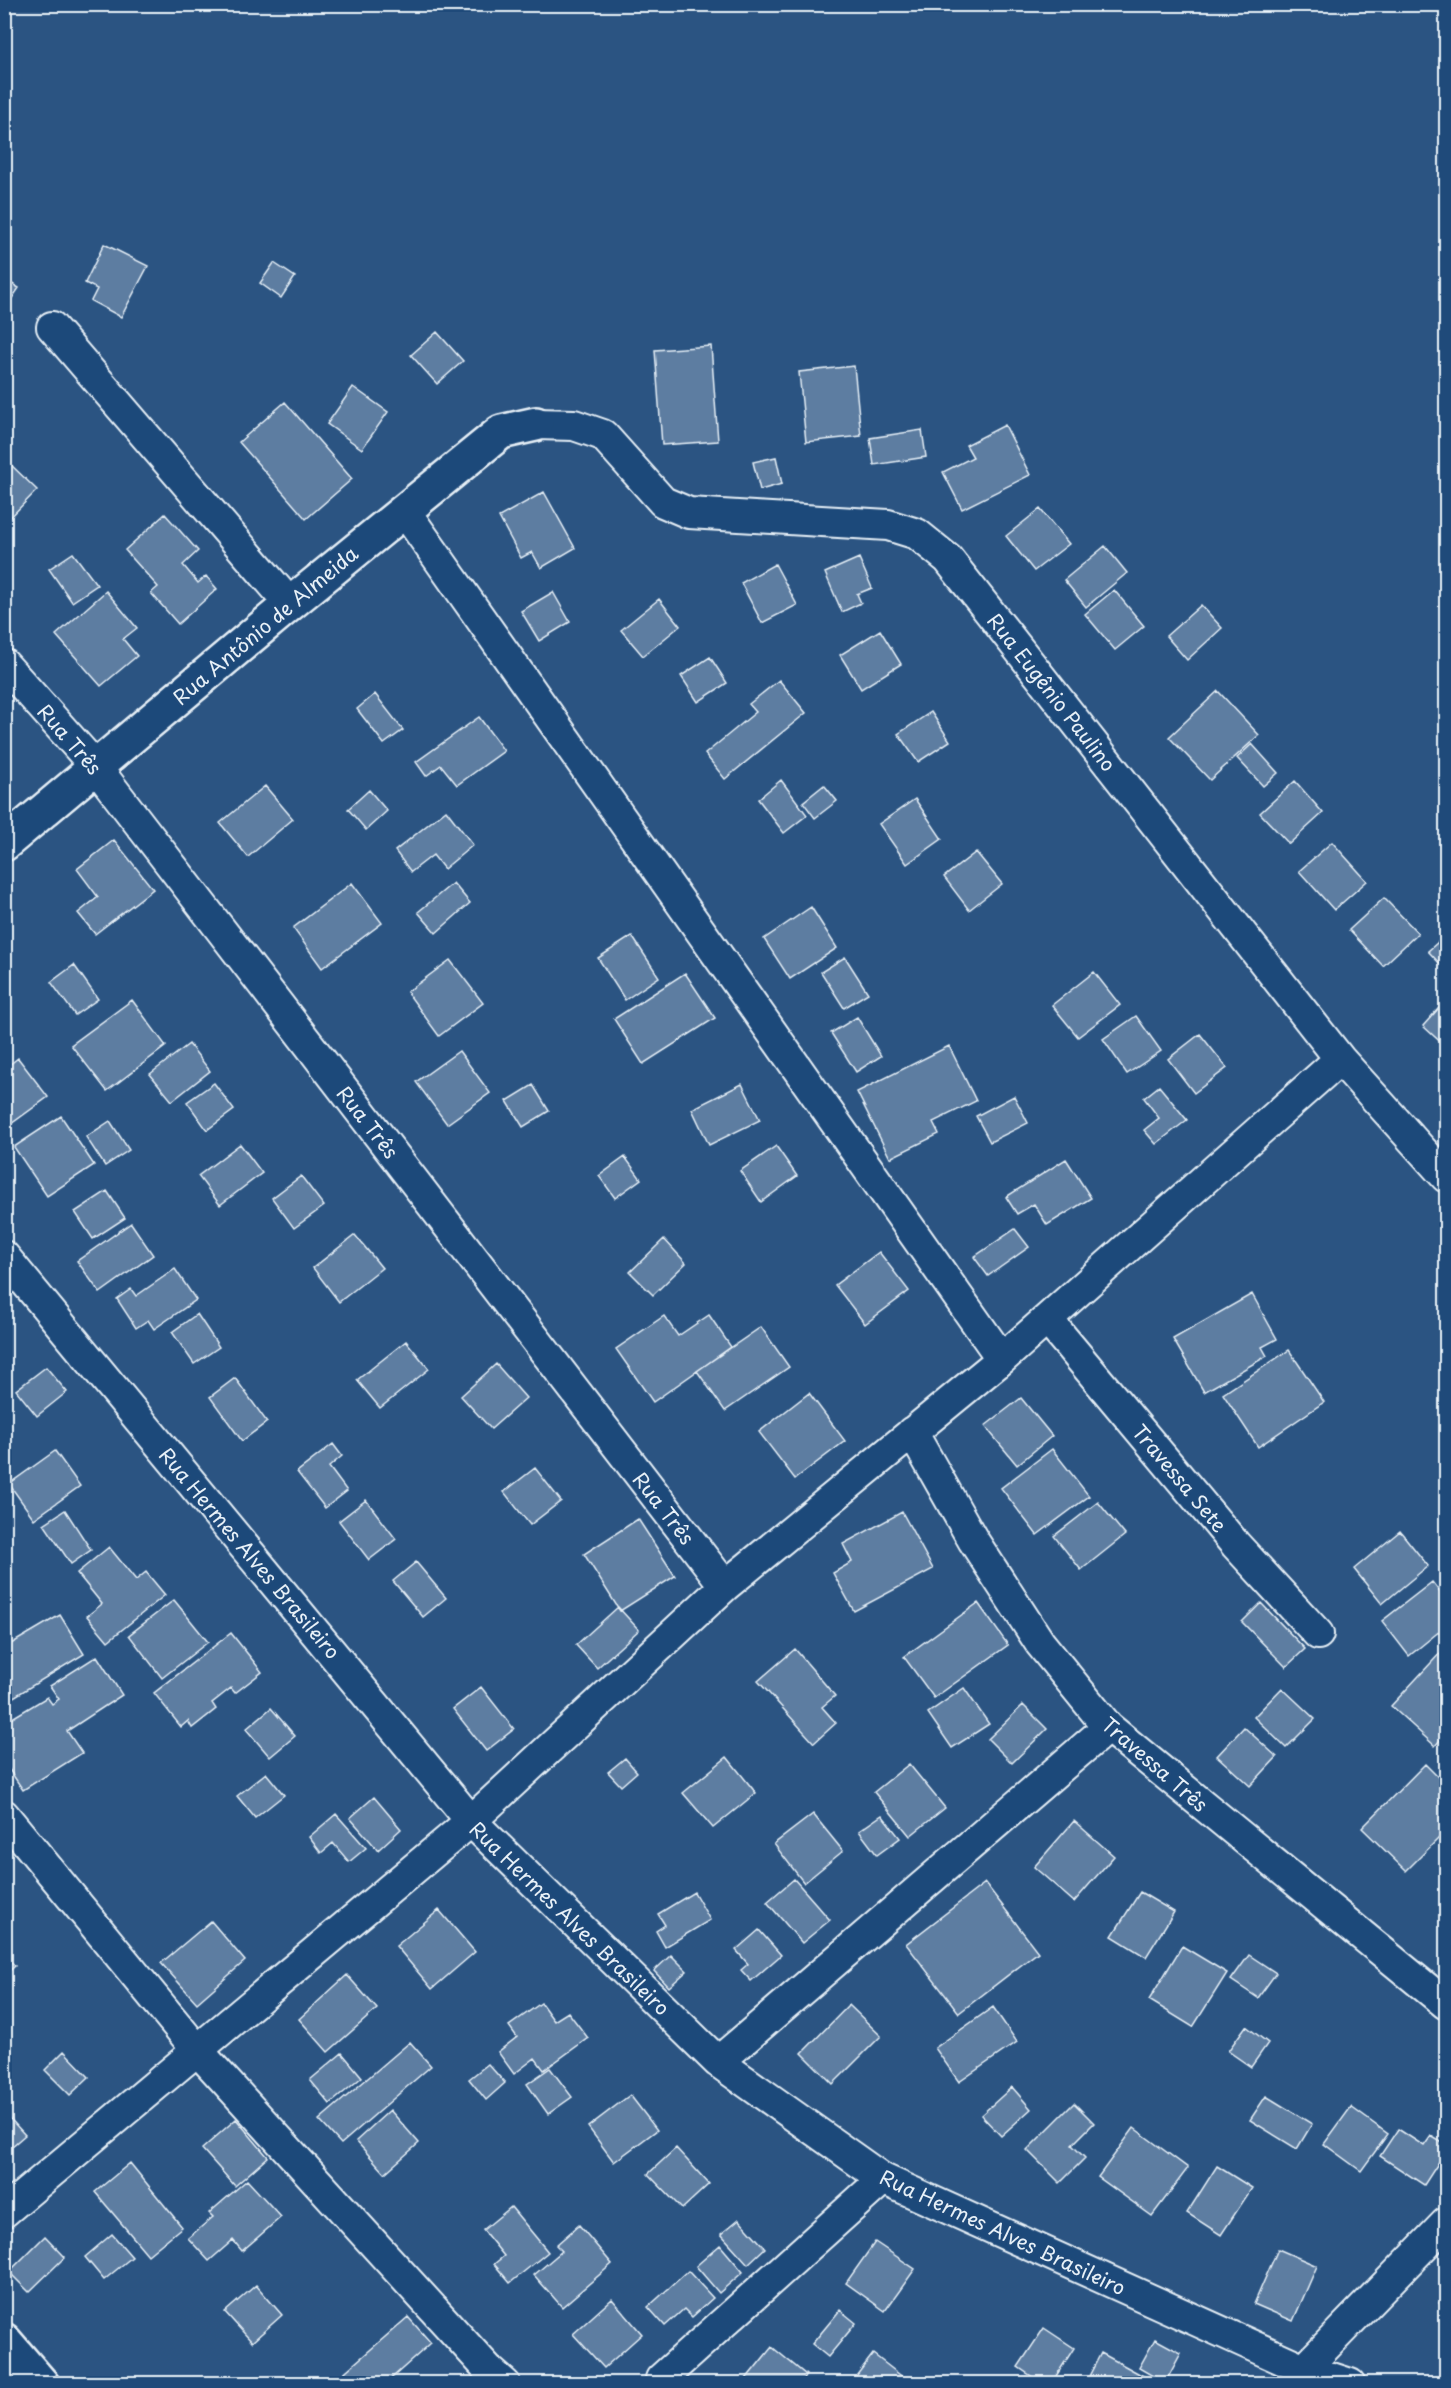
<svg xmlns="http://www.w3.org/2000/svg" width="1451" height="2388" viewBox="0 0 1451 2388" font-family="'Playpen Sans',sans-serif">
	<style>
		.building { fill: #5d7da1; stroke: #e8f1f8; stroke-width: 1.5 }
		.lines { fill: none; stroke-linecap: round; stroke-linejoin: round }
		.minor-casing { stroke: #e8f1f8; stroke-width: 34 }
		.tertiary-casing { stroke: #e8f1f8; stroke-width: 38 }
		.minor { stroke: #1f4a7a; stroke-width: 30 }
		.tertiary { stroke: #1f4a7a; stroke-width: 33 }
		.labels { text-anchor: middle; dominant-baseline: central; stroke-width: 5; stroke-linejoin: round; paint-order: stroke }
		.street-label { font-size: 20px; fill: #e8f1f8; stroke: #1f4a7a }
	</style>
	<rect width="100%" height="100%" fill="#2b5482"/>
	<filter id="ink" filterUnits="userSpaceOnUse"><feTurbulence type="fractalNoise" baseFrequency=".0167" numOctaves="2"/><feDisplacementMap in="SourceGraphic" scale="12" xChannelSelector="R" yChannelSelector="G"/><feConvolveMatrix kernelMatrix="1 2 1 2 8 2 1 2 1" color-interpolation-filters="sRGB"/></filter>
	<g filter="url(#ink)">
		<path class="building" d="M104,244L148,266L121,317L91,301L97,289L85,283Z
			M274,263L295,277L281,298L260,283Z
			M4,279L19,288L4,310Z
			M437,332L463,361L437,384L411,355Z
			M711,346L718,441L662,445L655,350Z
			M854,366L861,436L806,442L799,372Z
			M353,387L388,412L362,449L327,424Z
			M285,402L352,479L306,519L239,442Z
			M1005,425L1030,475L962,509L943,472L973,457L966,445Z
			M922,430L926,457L874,465L870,438Z
			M776,457L782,484L760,490L753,462Z
			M8,462L37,490L4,524V465Z
			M544,492L575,548L541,568L532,552L521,558L499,517Z
			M1040,509L1069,544L1034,571L1006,536Z
			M165,514L198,551L183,565L198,583L206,576L217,589L178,624L151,593L158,587L125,550Z
			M1105,546L1127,573L1086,607L1064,580Z
			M73,553L97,585L72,602L49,569Z
			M859,558L872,588L857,594L861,603L842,612L825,573Z
			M775,564L797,605L762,623L741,583Z
			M1114,590L1144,626L1115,650L1085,614Z
			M106,591L137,628L123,639L137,656L101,686L56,635Z
			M553,592L570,622L539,641L521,611Z
			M659,599L680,626L643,656L621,630Z
			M1201,605L1222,628L1187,660L1166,636Z
			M880,630L901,664L861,689L840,655Z
			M710,657L727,683L698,702L681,676Z
			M779,680L806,713L725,779L705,754L756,712L749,704Z
			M1218,691L1259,735L1210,780L1169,737Z
			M375,694L403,730L384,744L357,709Z
			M931,712L950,741L918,762L898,734Z
			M479,717L504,751L457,785L441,765L426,776L416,762Z
			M1252,744L1278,773L1263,786L1237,758Z
			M781,780L807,815L784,833L758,799Z
			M1295,781L1323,813L1289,844L1260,813Z
			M824,785L837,801L815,818L803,802Z
			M265,786L293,819L248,857L220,823Z
			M369,790L387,811L366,830L348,809Z
			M915,799L942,839L907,864L879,824Z
			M446,810L473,845L444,869L433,855L411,872L395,851Z
			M114,840L153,889L95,934L78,913L98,897L77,869Z
			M1332,842L1367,881L1334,910L1299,871Z
			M976,852L1002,884L969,910L944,877Z
			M352,883L382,923L322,968L293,928Z
			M453,883L470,903L436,933L418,912Z
			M1384,898L1418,933L1383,966L1349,930Z
			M811,907L837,948L790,979L764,939Z
			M1446,935V962L1442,966L1428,951Z
			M632,936L659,977L625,1000L598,958Z
			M845,957L868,993L844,1008L821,972Z
			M450,960L483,1003L439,1036L407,992Z
			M74,965L98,999L75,1015L51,982Z
			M1094,972L1120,1005L1078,1037L1052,1005Z
			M685,973L715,1018L643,1064L614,1019Z
			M132,1000L166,1046L107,1091L71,1045Z
			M1446,1000V1047L1423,1026Z
			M1136,1016L1161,1051L1127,1074L1103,1039Z
			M857,1017L881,1056L856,1072L831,1033Z
			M1200,1034L1227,1068L1194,1093L1168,1059Z
			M189,1044L210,1071L172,1101L150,1074Z
			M949,1046L976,1101L933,1122L939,1134L890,1158L857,1092Z
			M459,1051L490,1093L447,1124L416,1082Z
			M18,1058L48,1097L4,1129V1069Z
			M214,1083L234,1110L207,1130L187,1102Z
			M742,1084L760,1120L709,1145L692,1109Z
			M533,1085L549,1111L523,1127L507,1101Z
			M1159,1086L1187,1120L1156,1144L1144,1130L1159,1118L1144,1098Z
			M1014,1096L1028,1123L990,1142L976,1116Z
			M61,1116L94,1165L47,1196L14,1147Z
			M110,1121L129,1150L105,1166L86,1137Z
			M240,1144L262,1173L220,1205L198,1176Z
			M776,1146L797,1176L761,1202L740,1171Z
			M625,1157L641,1179L615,1198L599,1176Z
			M1066,1159L1091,1198L1047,1225L1034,1204L1017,1214L1006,1197Z
			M301,1176L324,1206L294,1228L272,1198Z
			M107,1191L125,1218L93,1239L75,1212Z
			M131,1223L153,1255L100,1293L77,1261Z
			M1015,1229L1029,1247L988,1276L974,1257Z
			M355,1235L382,1268L339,1302L313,1268Z
			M664,1239L686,1263L653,1295L630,1272Z
			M879,1252L909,1291L865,1324L835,1285Z
			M175,1269L196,1300L154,1329L148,1320L136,1328L117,1299L131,1289L136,1296Z
			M1252,1294L1277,1339L1262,1347L1267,1356L1204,1392L1173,1339Z
			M197,1314L219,1347L194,1364L172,1332Z
			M709,1315L731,1347L653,1402L616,1349L664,1316L678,1336Z
			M761,1327L789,1367L725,1411L697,1371Z
			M406,1341L429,1369L380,1408L357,1380Z
			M1289,1350L1324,1402L1258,1447L1223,1394Z
			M496,1364L526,1398L491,1429L461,1396Z
			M46,1367L67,1392L37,1416L16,1390Z
			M235,1378L267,1422L242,1441L210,1397Z
			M809,1393L845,1441L795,1479L759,1432Z
			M1021,1398L1052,1436L1017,1465L985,1426Z
			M333,1444L342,1456L329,1467L347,1491L325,1508L297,1472Z
			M1052,1449L1089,1496L1037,1535L1001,1488Z
			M55,1451L80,1486L34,1519L9,1484Z
			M535,1468L561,1501L530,1525L504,1492Z
			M366,1500L396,1539L369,1560L339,1521Z
			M1098,1502L1125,1535L1081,1570L1054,1536Z
			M65,1510L91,1550L71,1564L44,1524Z
			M902,1512L933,1569L854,1611L833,1573L852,1562L843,1544Z
			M638,1519L675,1576L620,1611L584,1554Z
			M1400,1531L1428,1566L1382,1604L1354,1569Z
			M109,1547L136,1580L146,1572L165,1595L108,1641L87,1616L102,1604L77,1573Z
			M416,1562L446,1598L423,1617L393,1581Z
			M1432,1582L1446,1600V1626L1409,1656L1382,1621Z
			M174,1600L208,1642L162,1678L129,1635Z
			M978,1603L1008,1645L934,1698L904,1657Z
			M1261,1603L1305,1649L1286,1667L1242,1622Z
			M618,1607L639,1630L597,1668L576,1645Z
			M60,1615L84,1654L4,1703V1648Z
			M231,1633L262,1672L235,1693L231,1688L212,1703L216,1709L192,1728L188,1721L181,1727L154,1693Z
			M795,1649L835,1696L822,1707L836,1723L814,1743L758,1681Z
			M1443,1650L1446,1653V1733L1435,1746L1391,1706Z
			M97,1656L122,1695L67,1731L82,1753L23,1790L4,1762V1723L47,1697L52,1704L59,1699L50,1686Z
			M481,1687L514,1729L486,1751L453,1709Z
			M964,1688L989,1724L952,1748L928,1713Z
			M1282,1688L1315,1719L1286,1748L1254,1717Z
			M1023,1705L1047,1729L1012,1763L988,1739Z
			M271,1708L295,1736L270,1757L246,1729Z
			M1244,1727L1277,1757L1250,1786L1217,1756Z
			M727,1757L756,1793L713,1828L683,1793Z
			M625,1758L637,1772L621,1786L608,1772Z
			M909,1764L945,1808L910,1836L874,1792Z
			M1425,1764L1446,1785V1831L1406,1871L1362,1828Z
			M266,1773L284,1795L255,1818L237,1796Z
			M374,1797L401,1829L378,1850L350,1818Z
			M336,1814L366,1848L349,1862L333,1843L321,1853L309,1837Z
			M813,1814L843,1851L804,1883L774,1844Z
			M882,1815L900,1838L877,1855L859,1831Z
			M1074,1821L1114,1856L1074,1902L1034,1867Z
			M794,1879L830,1920L802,1943L767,1902Z
			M985,1883L1038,1952L959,2013L906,1944Z
			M694,1892L710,1920L665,1947L656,1931L665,1925L658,1914Z
			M1140,1892L1174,1912L1146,1957L1112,1936Z
			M439,1910L475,1952L432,1989L396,1946Z
			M211,1921L245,1961L197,2003L161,1963Z
			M759,1930L781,1955L751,1981L741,1970L748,1964L736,1950Z
			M1182,1946L1227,1973L1193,2027L1149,2000Z
			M4,1954L15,1966L4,1976Z
			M671,1955L687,1971L669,1987L654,1971Z
			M1249,1955L1276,1973L1258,1998L1231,1980Z
			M347,1975L377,2009L328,2052L299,2019Z
			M541,2003L554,2021L568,2012L588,2038L544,2070L535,2058L514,2074L498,2052L517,2037L509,2026Z
			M849,2005L881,2036L833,2084L802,2053Z
			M993,2007L1017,2042L959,2082L935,2048Z
			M1246,2026L1268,2043L1251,2067L1228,2051Z
			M410,2042L431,2066L341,2144L319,2120Z
			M64,2051L89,2077L70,2095L45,2070Z
			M342,2053L362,2077L330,2104L310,2080Z
			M488,2064L505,2083L486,2100L469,2079Z
			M550,2068L572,2097L548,2114L527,2084Z
			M1012,2087L1031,2109L1001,2136L981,2115Z
			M630,2095L657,2130L614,2162L588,2127Z
			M1266,2096L1312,2124L1297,2149L1250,2120Z
			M1074,2103L1094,2123L1072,2145L1085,2158L1060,2183L1027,2150Z
			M1351,2107L1388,2134L1361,2171L1324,2144Z
			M390,2110L419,2143L385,2173L356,2141Z
			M4,2112L25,2135L4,2153Z
			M236,2119L268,2157L235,2186L202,2149Z
			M1134,2128L1188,2168L1152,2216L1098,2177Z
			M1398,2129L1424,2146L1431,2136L1446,2145V2151L1424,2185L1380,2156Z
			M676,2148L709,2184L682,2209L648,2174Z
			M130,2163L182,2227L148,2255L95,2192Z
			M1217,2166L1252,2188L1221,2235L1187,2213Z
			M247,2180L281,2217L242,2251L233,2240L209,2261L188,2238L213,2217L209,2213Z
			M511,2207L548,2252L510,2283L494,2264L504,2256L483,2230Z
			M739,2219L765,2248L748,2264L721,2234Z
			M579,2225L612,2264L562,2307L534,2275L562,2251L556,2245Z
			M112,2234L132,2257L104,2280L85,2257Z
			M45,2236L65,2257L29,2292L9,2272Z
			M875,2242L915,2269L885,2311L846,2283Z
			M720,2245L743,2272L719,2293L696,2266Z
			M1278,2249L1317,2266L1293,2321L1254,2304Z
			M688,2271L713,2298L692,2317L684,2309L665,2326L648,2307Z
			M256,2285L282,2315L252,2342L225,2312Z
			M1446,2297V2313L1439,2303Z
			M612,2299L642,2334L604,2368L573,2334Z
			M840,2310L856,2323L828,2357L812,2344Z
			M408,2317L431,2343L385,2384H331Z
			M1044,2328L1074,2348L1051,2384H1043L1018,2367Z
			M1155,2339L1181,2353L1165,2383L1139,2368Z
			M772,2347L806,2375L800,2384H751L746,2379Z
			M1101,2353L1158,2384H1085Z
			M873,2354L904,2378L899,2384H850Z"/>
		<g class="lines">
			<g class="minor-casing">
				<path id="minor" d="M52,327L290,604
					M536,424L574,425L603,435L663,502L689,513L888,525L917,534L948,559L1340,1059L1446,1177
					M404,510L1002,1359
					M4,664L95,766L725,1586
					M4,1256L471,1821L718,2062L883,2179L1304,2369L1350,2384
					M1047,1319L1235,1544L1318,1634
					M912,1432L973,1540L1040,1643L1108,1727L1446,2004
					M4,1815L198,2051L489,2370L505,2384
					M718,2062L1108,1727
					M4,2212L471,1821L725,1586L1002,1359L1340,1059
					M1304,2369L1446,2223
					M661,2379L883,2179"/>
			</g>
			<g class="tertiary-casing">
				<path id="tertiary" d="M4,844L290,604L501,432L536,424
					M4,2340L42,2384"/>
			</g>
			<use href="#minor" class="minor"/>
			<use href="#tertiary" class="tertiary"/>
		</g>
	</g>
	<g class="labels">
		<g class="street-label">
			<text transform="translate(265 625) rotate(-40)">Rua Antônio de Almeida</text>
			<text transform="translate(1052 692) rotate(52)">Rua Eugênio Paulino</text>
			<text transform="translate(70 739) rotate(49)">Rua Três</text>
			<text transform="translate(368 1122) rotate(52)">Rua Três</text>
			<text transform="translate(1180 1478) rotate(50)">Travessa Sete</text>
			<text transform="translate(664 1508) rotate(52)">Rua Três</text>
			<text transform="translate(250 1553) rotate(50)">Rua Hermes Alves Brasileiro</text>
			<text transform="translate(1155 1764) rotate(41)">Travessa Três</text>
			<text transform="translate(570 1918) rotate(44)">Rua Hermes Alves Brasileiro</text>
			<text transform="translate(1003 2232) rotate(25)">Rua Hermes Alves Brasileiro</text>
		</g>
	</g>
	<rect width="1451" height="2388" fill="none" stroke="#1f4a7a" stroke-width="24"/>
	<rect x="12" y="12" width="1427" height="2364" fill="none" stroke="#e8f1f8" stroke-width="2" filter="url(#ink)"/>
</svg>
